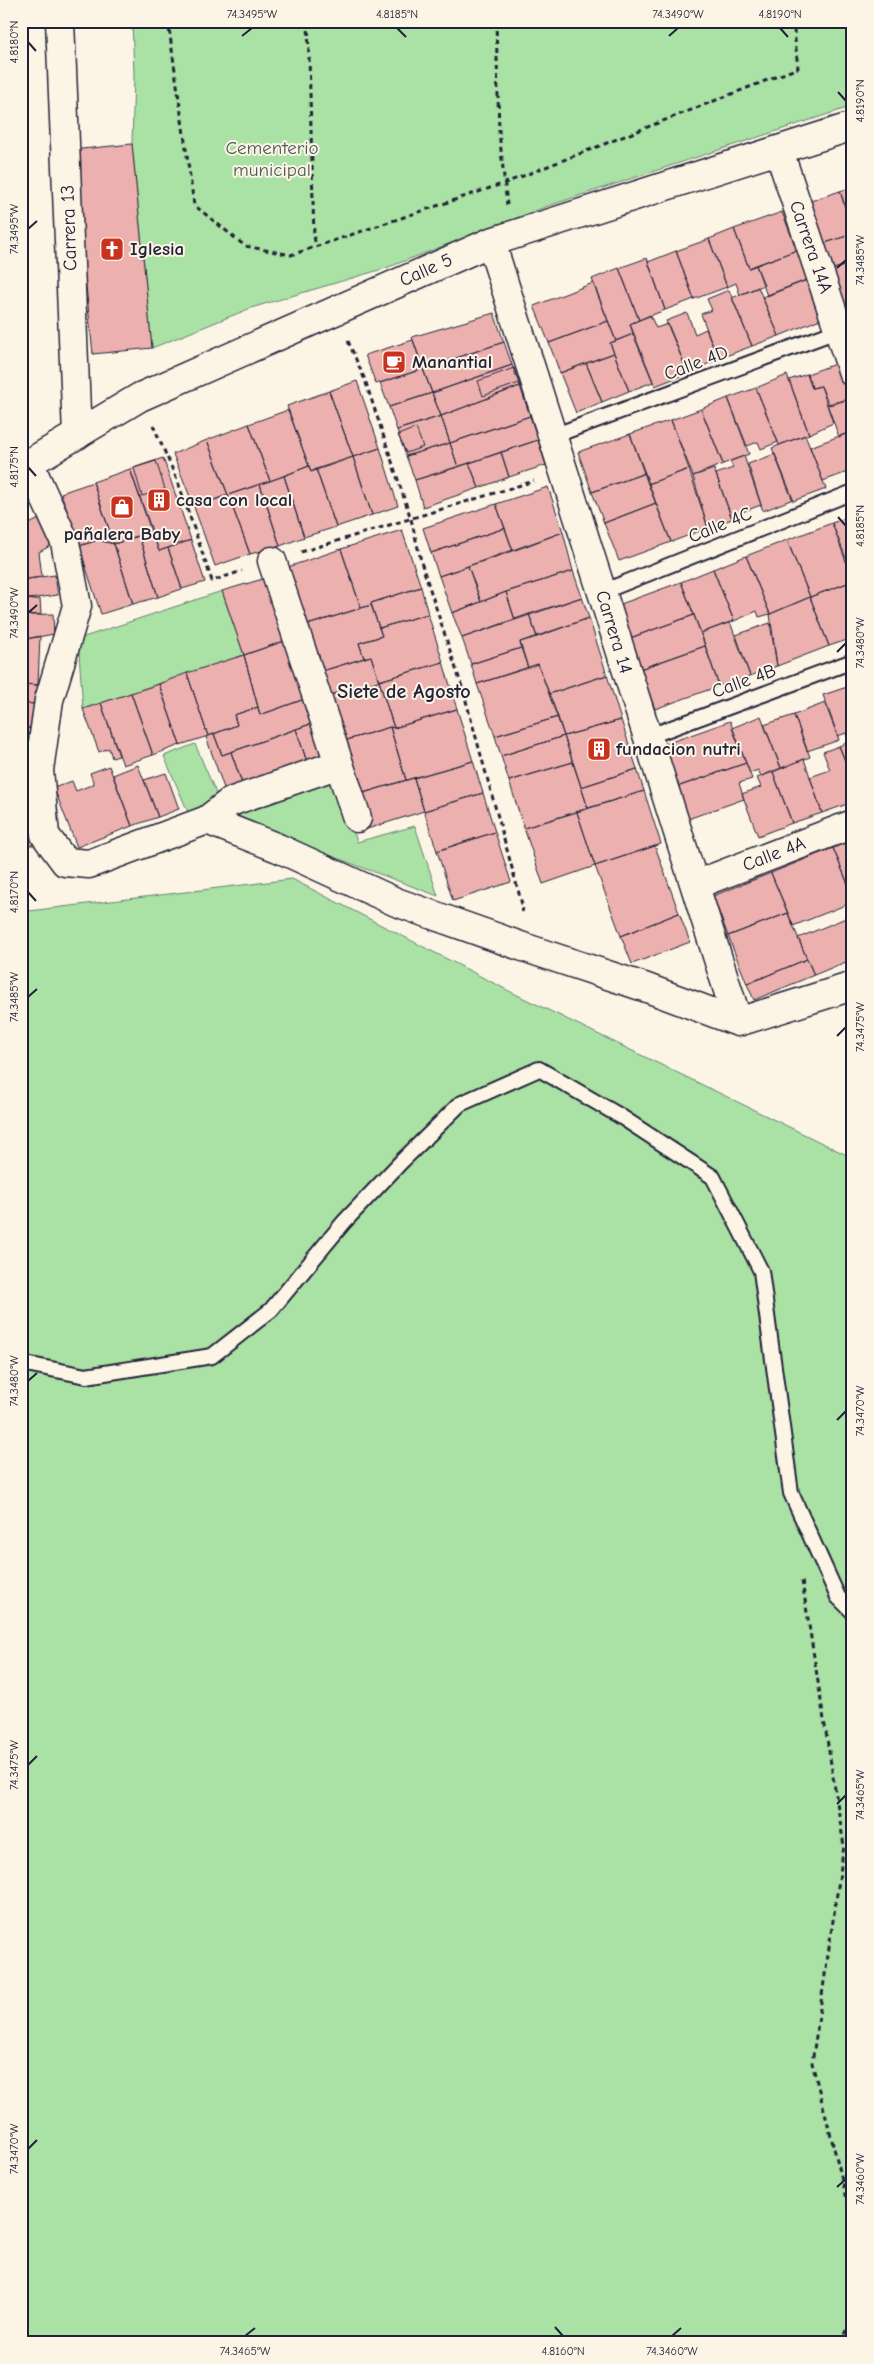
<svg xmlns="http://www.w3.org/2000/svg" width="874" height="2364" viewBox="0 0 874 2364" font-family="'Comic Neue',sans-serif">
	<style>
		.green { fill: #aae1a4; stroke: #668270 }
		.building { fill: #ecb1ae; stroke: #22223b }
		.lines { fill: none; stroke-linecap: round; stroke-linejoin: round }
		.service-casing { stroke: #22223b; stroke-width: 18 }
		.minor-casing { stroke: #22223b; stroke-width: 31 }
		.tertiary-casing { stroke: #22223b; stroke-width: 31 }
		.path { stroke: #22223b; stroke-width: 3; stroke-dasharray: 5 4; stroke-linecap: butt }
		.service { stroke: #fcf5e5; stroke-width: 14 }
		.minor { stroke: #fcf5e5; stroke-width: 28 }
		.tertiary { stroke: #fcf5e5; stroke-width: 28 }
		.ticks { fill: none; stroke: #22223b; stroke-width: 2 }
		.labels { text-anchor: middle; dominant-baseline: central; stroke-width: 4; stroke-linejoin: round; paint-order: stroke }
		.park-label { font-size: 19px; fill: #4b5b5a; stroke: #fcf5e5 }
		.street-label { font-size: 19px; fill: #22223b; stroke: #fcf5e5 }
		.poi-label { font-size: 19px; font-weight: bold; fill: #22223b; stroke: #fcf5e5; text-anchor: start }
		.neighbourhood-label { font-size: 20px; font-weight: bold; fill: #22223b; stroke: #fcf5e5 }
		.neatline { fill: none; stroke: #22223b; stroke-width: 2 }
		.ticks-label { font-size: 12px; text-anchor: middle; fill: #22223b }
	</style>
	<rect width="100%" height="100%" fill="#fcf5e5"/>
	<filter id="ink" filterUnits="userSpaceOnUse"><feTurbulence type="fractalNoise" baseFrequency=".02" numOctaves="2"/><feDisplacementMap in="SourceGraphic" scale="10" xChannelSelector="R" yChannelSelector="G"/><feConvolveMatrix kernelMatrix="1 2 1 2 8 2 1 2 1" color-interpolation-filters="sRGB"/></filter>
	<g filter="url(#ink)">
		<path class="green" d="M132,21H853V106L545,207L386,268L251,308L152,348L132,144L134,75Z
			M222,591L244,655L83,709L78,639Z
			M195,744L219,800L188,812L164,756Z
			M336,774L357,842L415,826L438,896L321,852L250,834L233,805Z
			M292,879L509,991L853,1158V2343H21V912Z"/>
		<path class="building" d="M132,144L152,348L93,354L72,150Z
			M853,187V229L840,191Z
			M840,191L853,234L822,244L808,202Z
			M782,212L797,250L749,268L734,229Z
			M734,229L749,268L756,265L764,285L740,295L736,283L727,287L709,239Z
			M853,234V263L831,270L822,244Z
			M709,239L727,287L694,299L676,251Z
			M797,250L807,280L767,296L756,265Z
			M676,251L694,299L665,310L648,262Z
			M647,258L665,310L639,320L619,268Z
			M853,263V306L844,309L831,270Z
			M619,268L639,320L630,324L633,334L616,341L592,279Z
			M814,277L830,315L779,336L762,297Z
			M593,283L608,321L549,343L534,306Z
			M758,287L779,336L752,346L732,298Z
			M729,290L752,346L718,359L701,314L712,310L707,299Z
			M494,313L504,342L423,369L412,337Z
			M687,313L695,334L706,329L718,359L688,373L666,321Z
			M650,315L656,328L668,324L688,373L655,386L630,324Z
			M608,321L616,341L610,343L614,353L560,373L549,343Z
			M633,334L653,382L629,391L610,343Z
			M413,340L423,369L376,384L365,355Z
			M504,342L512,365L432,393L423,369Z
			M614,353L629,391L602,402L586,363Z
			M586,363L602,402L576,413L560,373Z
			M838,363L850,399L829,405L821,386L812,388L807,374Z
			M512,365L520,386L441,416L432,393Z
			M514,368L519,383L483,396L478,381Z
			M423,369L432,393L389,407L380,383Z
			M807,374L812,388L821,386L833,423L809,434L789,380Z
			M787,375L809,434L779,445L756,388Z
			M357,381L380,448L353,457L329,391Z
			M520,386L530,416L450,443L441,416Z
			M756,388L778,442L761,449L758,442L747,446L728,398Z
			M329,391L353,457L311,472L287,406Z
			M432,393L441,416L397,430L389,407Z
			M728,398L749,454L723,464L701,409Z
			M850,399L853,409V431L839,437L827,404Z
			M701,409L723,464L693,476L671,420Z
			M288,410L309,466L270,481L249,424Z
			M441,416L450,443L406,456L397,430Z
			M530,416L538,440L458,467L450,443Z
			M671,420L689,469L648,484L630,434Z
			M249,424L270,481L228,495L207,440Z
			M416,428L423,447L406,453L398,435Z
			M853,431V470L823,481L810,447Z
			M630,434L645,473L592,492L578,452Z
			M805,435L826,489L793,501L772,448Z
			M207,440L228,495L194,507L173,454Z
			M538,440L546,465L509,477L501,452Z
			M450,443L458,467L415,480L406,456Z
			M380,448L398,506L372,515L353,457Z
			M501,452L509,477L479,488L469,463Z
			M775,454L793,499L763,511L748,464Z
			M744,456L761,505L731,516L716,474L733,468L730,461Z
			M353,457L372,515L336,527L316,469Z
			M163,458L191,540L159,551L130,469Z
			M156,461L165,489L142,496L134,468Z
			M469,463L479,488L423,507L415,480Z
			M309,466L311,472L316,469L336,527L304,537L284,476Z
			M130,469L151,531L114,544L93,482Z
			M689,469L708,528L671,542L648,484Z
			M714,469L732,519L708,528L693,476Z
			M645,473L656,503L604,523L592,492Z
			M284,476L304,537L280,546L260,484Z
			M93,482L114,544L98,540L79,546L61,493Z
			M260,484L280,546L250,554L228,495Z
			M548,487L563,532L513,551L496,504Z
			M228,495L250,554L215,566L194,507Z
			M656,503L671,542L619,561L604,523Z
			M496,504L505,528L431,553L423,528Z
			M853,515V561L848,563L832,523Z
			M41,518L54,544L39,552L42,577L21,580V528Z
			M832,523L853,581L810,597L787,540Z
			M505,528L513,551L439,576L431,553Z
			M402,530L421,587L371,603V605L361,608L341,549Z
			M151,531L159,551L168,548L182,589L158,597L139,536Z
			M563,532L573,571L506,592L481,602L468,566Z
			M139,536L158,597L133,604L114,544Z
			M98,540L114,544L133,604L101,614L79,546Z
			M191,540L205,582L182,589L168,548Z
			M787,540L810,597L770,614L746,556Z
			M341,549L361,608L301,627L282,569Z
			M746,556L770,614L759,617L757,611L734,621L713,569Z
			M853,561V578L848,563Z
			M468,566L481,602L452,613L439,576Z
			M713,569L734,621L701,633L681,582Z
			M573,571L582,597L515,620L506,592Z
			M55,575L58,595L21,600V580Z
			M273,576L293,638L244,655L222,591Z
			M853,581V638L829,646L810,597Z
			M681,582L694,615L630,638L618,605Z
			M421,587L428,614L379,628L371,603Z
			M506,592L515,620L462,638L452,613Z
			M582,597L589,618L537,637L529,614Z
			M810,597L829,646L777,666L770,614Z
			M40,599L41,615H21V600Z
			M371,605L382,636L359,643L364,658L316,673L301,627Z
			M53,614L54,634L21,640V615Z
			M428,614L443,662L379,681L371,656L364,658L359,643L382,636L379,628Z
			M529,614L537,637L520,642L521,648L471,664L462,638Z
			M694,615L705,646L640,669L630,638Z
			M589,618L607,675L549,694L538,664L528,668L520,642Z
			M730,622L750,676L719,686L701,633Z
			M770,623L777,666L750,676L736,635Z
			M40,636L38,685L21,684V640Z
			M293,638L313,696L260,715L244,655Z
			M705,646L719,686L655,709L640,669Z
			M521,648L528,668L477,684L471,664Z
			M244,655L258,707L234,715L237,725L208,736L187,673Z
			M371,656L379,681L323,697L316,673Z
			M443,662L457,709L394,728L379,681Z
			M538,664L558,717L495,736L477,684Z
			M187,673L208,736L180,745L159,684Z
			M607,675L621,720L564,736L549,694Z
			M379,681L394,728L390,727L337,743L323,697Z
			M21,684L38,685L37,704L21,703Z
			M159,684L180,745L153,755L131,693Z
			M850,686L853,694V740L849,742L846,733L838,736L823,695Z
			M131,693L153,755L123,765L101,703Z
			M313,696L322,720L222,755L214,734L237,725L234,715L258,707L260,715Z
			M21,703L37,704L36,728H21Z
			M101,703L119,756L112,758L109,748L99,752L83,709Z
			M825,703L839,740L807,751L794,715Z
			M457,709L473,761L406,780L390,727L394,728Z
			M794,715L810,757L781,768L764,725Z
			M761,716L781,768L761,776L758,770L750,773L732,728Z
			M558,717L564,736L501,756L495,736Z
			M322,720L331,759L308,765L296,729Z
			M621,720L637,769L581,787L564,736Z
			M730,721L746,763L674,788L660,746Z
			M390,727L406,780L353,796L337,743Z
			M21,728H36L33,754L21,753Z
			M296,729L308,765L243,786L231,752Z
			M214,734L222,755L231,752L243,786L225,791L206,737Z
			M564,736L573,762L509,781L501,756Z
			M853,740V780L839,746Z
			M839,746L853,780V802L822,813L810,777L830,770L823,752Z
			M21,753L33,754L31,785L21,784Z
			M804,759L822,813L792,823L773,772Z
			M473,761L483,793L424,811L414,778Z
			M573,762L588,808L524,828L509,781Z
			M746,763L752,779L739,783L744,799L685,820L674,788Z
			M138,765L158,817L132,826L113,775Z
			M109,766L132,826L77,847L54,788L72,781L76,791L94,784L90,773Z
			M637,769L644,791L588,808L581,787Z
			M773,772L792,823L758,836L742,794L761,787L757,778Z
			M166,773L179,809L158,817L144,780Z
			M414,778L424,811L364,830L353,796Z
			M21,789H32L33,817H21Z
			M644,791L661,844L595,866L577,812Z
			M483,793L495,832L437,851L424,811Z
			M577,812L595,866L543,884L524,828Z
			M21,817H33V845H21Z
			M495,832L511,882L453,901L437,851Z
			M853,840V881L848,884L833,848Z
			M655,846L679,913L621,936L595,866Z
			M833,848L853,896V902L793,926L771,873Z
			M771,873L788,913L728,936L713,896Z
			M679,913L690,942L632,964L621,936Z
			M788,913L807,959L747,984L728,936Z
			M853,915V959L814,975L798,938Z
			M807,959L814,975L754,1000L747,984Z
			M850,1329H853V1350H850Z"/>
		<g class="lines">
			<g class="service-casing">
				<path id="service" d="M553,436L853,325
					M602,592L853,492
					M647,737L853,661
					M21,1363L86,1376L212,1356L271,1310L344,1222L401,1162L460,1104L539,1069L620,1116L713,1177L761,1271L791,1493L838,1597L853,1612"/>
			</g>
			<g class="minor-casing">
				<path id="minor" d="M60,21L77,435
					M779,151L853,373
					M491,242L738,1022
					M29,463L65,542L77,606L49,700L39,770L45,835L65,862L89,864L207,820L278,848L396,902L526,948L647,988L738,1022L853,986
					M272,561L357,818
					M207,820L230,802L339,764
					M695,885L853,824"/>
			</g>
			<g class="tertiary-casing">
				<path id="tertiary" d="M21,468L140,397L491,242L853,126"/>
			</g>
			<path class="path" d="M168,21L194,205L245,246L291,255L505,183L798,68L793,21
				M308,21L314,237L316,245
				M496,21L499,132L507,205
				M348,341L365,380L411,519L422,565L463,690L523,908L522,912
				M153,425L178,482L212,581L242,571
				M301,552L534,481
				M802,1581L844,1846L812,2063L853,2222
				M842,2343L853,2314"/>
			<use href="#service" class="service"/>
			<use href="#minor" class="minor"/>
			<use href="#tertiary" class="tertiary"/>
		</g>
	</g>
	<path class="ticks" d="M397,28L406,37M780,28L788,37M242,36L252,28M669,36L678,28M28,42L36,51M838,92L846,101M28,229L37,221M837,268L846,260M28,467L36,476M838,517L846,526M28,613L37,605M837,652L846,643M28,892L36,901M28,997L37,989M837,1036L846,1027M28,1381L37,1373M837,1420L846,1411M28,1765L37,1756M837,1804L846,1795M28,2149L37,2140M837,2187L846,2179M555,2327L563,2336M245,2336L255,2328M672,2336L681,2328"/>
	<defs>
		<g id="church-square" transform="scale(1.25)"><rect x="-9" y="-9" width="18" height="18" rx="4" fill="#c8321e" stroke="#fcf5e5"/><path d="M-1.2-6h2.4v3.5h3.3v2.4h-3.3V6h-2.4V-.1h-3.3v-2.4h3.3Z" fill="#fff"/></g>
		<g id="cafe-square" transform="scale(1.25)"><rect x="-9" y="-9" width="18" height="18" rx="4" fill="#c8321e" stroke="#fcf5e5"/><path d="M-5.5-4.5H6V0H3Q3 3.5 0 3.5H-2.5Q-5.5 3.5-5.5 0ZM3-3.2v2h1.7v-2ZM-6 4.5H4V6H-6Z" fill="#fff"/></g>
		<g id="building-square" transform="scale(1.25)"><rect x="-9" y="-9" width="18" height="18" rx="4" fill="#c8321e" stroke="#fcf5e5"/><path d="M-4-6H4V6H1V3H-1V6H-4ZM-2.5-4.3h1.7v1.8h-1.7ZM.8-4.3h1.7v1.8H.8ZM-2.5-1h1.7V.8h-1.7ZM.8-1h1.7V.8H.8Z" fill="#fff"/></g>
		<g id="shop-square" transform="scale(1.25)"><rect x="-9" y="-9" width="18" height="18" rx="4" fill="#c8321e" stroke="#fcf5e5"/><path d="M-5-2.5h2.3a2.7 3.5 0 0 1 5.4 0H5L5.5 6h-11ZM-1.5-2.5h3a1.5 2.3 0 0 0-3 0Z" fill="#fff"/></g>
	</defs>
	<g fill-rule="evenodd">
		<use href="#church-square" x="112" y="249"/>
		<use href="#cafe-square" x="394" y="362"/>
		<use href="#building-square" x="159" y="500"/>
		<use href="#shop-square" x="122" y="507"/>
		<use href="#building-square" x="599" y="749"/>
	</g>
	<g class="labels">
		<g class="park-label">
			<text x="272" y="148">Cementerio<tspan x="272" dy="22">municipal</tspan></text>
		</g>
		<g class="street-label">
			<text transform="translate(69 228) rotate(-92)">Carrera 13</text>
			<text transform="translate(811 247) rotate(71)">Carrera 14A</text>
			<text transform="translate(426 270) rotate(-24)">Calle 5</text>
			<text transform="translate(696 363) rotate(-21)">Calle 4D</text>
			<text transform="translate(720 525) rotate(-22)">Calle 4C</text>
			<text transform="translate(614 632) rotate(73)">Carrera 14</text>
			<text transform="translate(744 681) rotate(-20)">Calle 4B</text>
			<text transform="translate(774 854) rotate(-21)">Calle 4A</text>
		</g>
		<g class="poi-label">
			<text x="130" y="249">Iglesia</text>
			<text x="412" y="362">Manantial</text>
			<text x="176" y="500">casa con local</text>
			<text x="122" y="534" text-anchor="middle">pañalera Baby</text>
			<text x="616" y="749">fundacion nutri</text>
		</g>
		<g class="neighbourhood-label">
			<text x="404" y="691">Siete de Agosto</text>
		</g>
	</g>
	<rect width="874" height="2364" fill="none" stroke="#fcf5e5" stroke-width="55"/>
	<rect x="28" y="28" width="818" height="2308" class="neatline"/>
	<g class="ticks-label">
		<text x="252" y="18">74.3495°W</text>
		<text x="397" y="18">4.8185°N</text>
		<text x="678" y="18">74.3490°W</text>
		<text x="780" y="18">4.8190°N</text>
		<text transform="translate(14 42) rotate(-90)" y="4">4.8180°N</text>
		<text transform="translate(860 101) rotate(-90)" y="4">4.8190°N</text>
		<text transform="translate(14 229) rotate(-90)" y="4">74.3495°W</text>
		<text transform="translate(860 260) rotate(-90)" y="4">74.3485°W</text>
		<text transform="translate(14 467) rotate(-90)" y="4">4.8175°N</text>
		<text transform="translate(860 526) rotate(-90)" y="4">4.8185°N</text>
		<text transform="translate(14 613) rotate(-90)" y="4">74.3490°W</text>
		<text transform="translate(860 643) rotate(-90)" y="4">74.3480°W</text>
		<text transform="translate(14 892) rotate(-90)" y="4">4.8170°N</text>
		<text transform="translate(14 997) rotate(-90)" y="4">74.3485°W</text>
		<text transform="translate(860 1027) rotate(-90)" y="4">74.3475°W</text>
		<text transform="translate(14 1381) rotate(-90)" y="4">74.3480°W</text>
		<text transform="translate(860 1411) rotate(-90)" y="4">74.3470°W</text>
		<text transform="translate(14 1765) rotate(-90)" y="4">74.3475°W</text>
		<text transform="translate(860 1795) rotate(-90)" y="4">74.3465°W</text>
		<text transform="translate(14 2149) rotate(-90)" y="4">74.3470°W</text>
		<text transform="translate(860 2179) rotate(-90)" y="4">74.3460°W</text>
		<text x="245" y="2355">74.3465°W</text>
		<text x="563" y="2355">4.8160°N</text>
		<text x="672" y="2355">74.3460°W</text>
	</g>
</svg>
